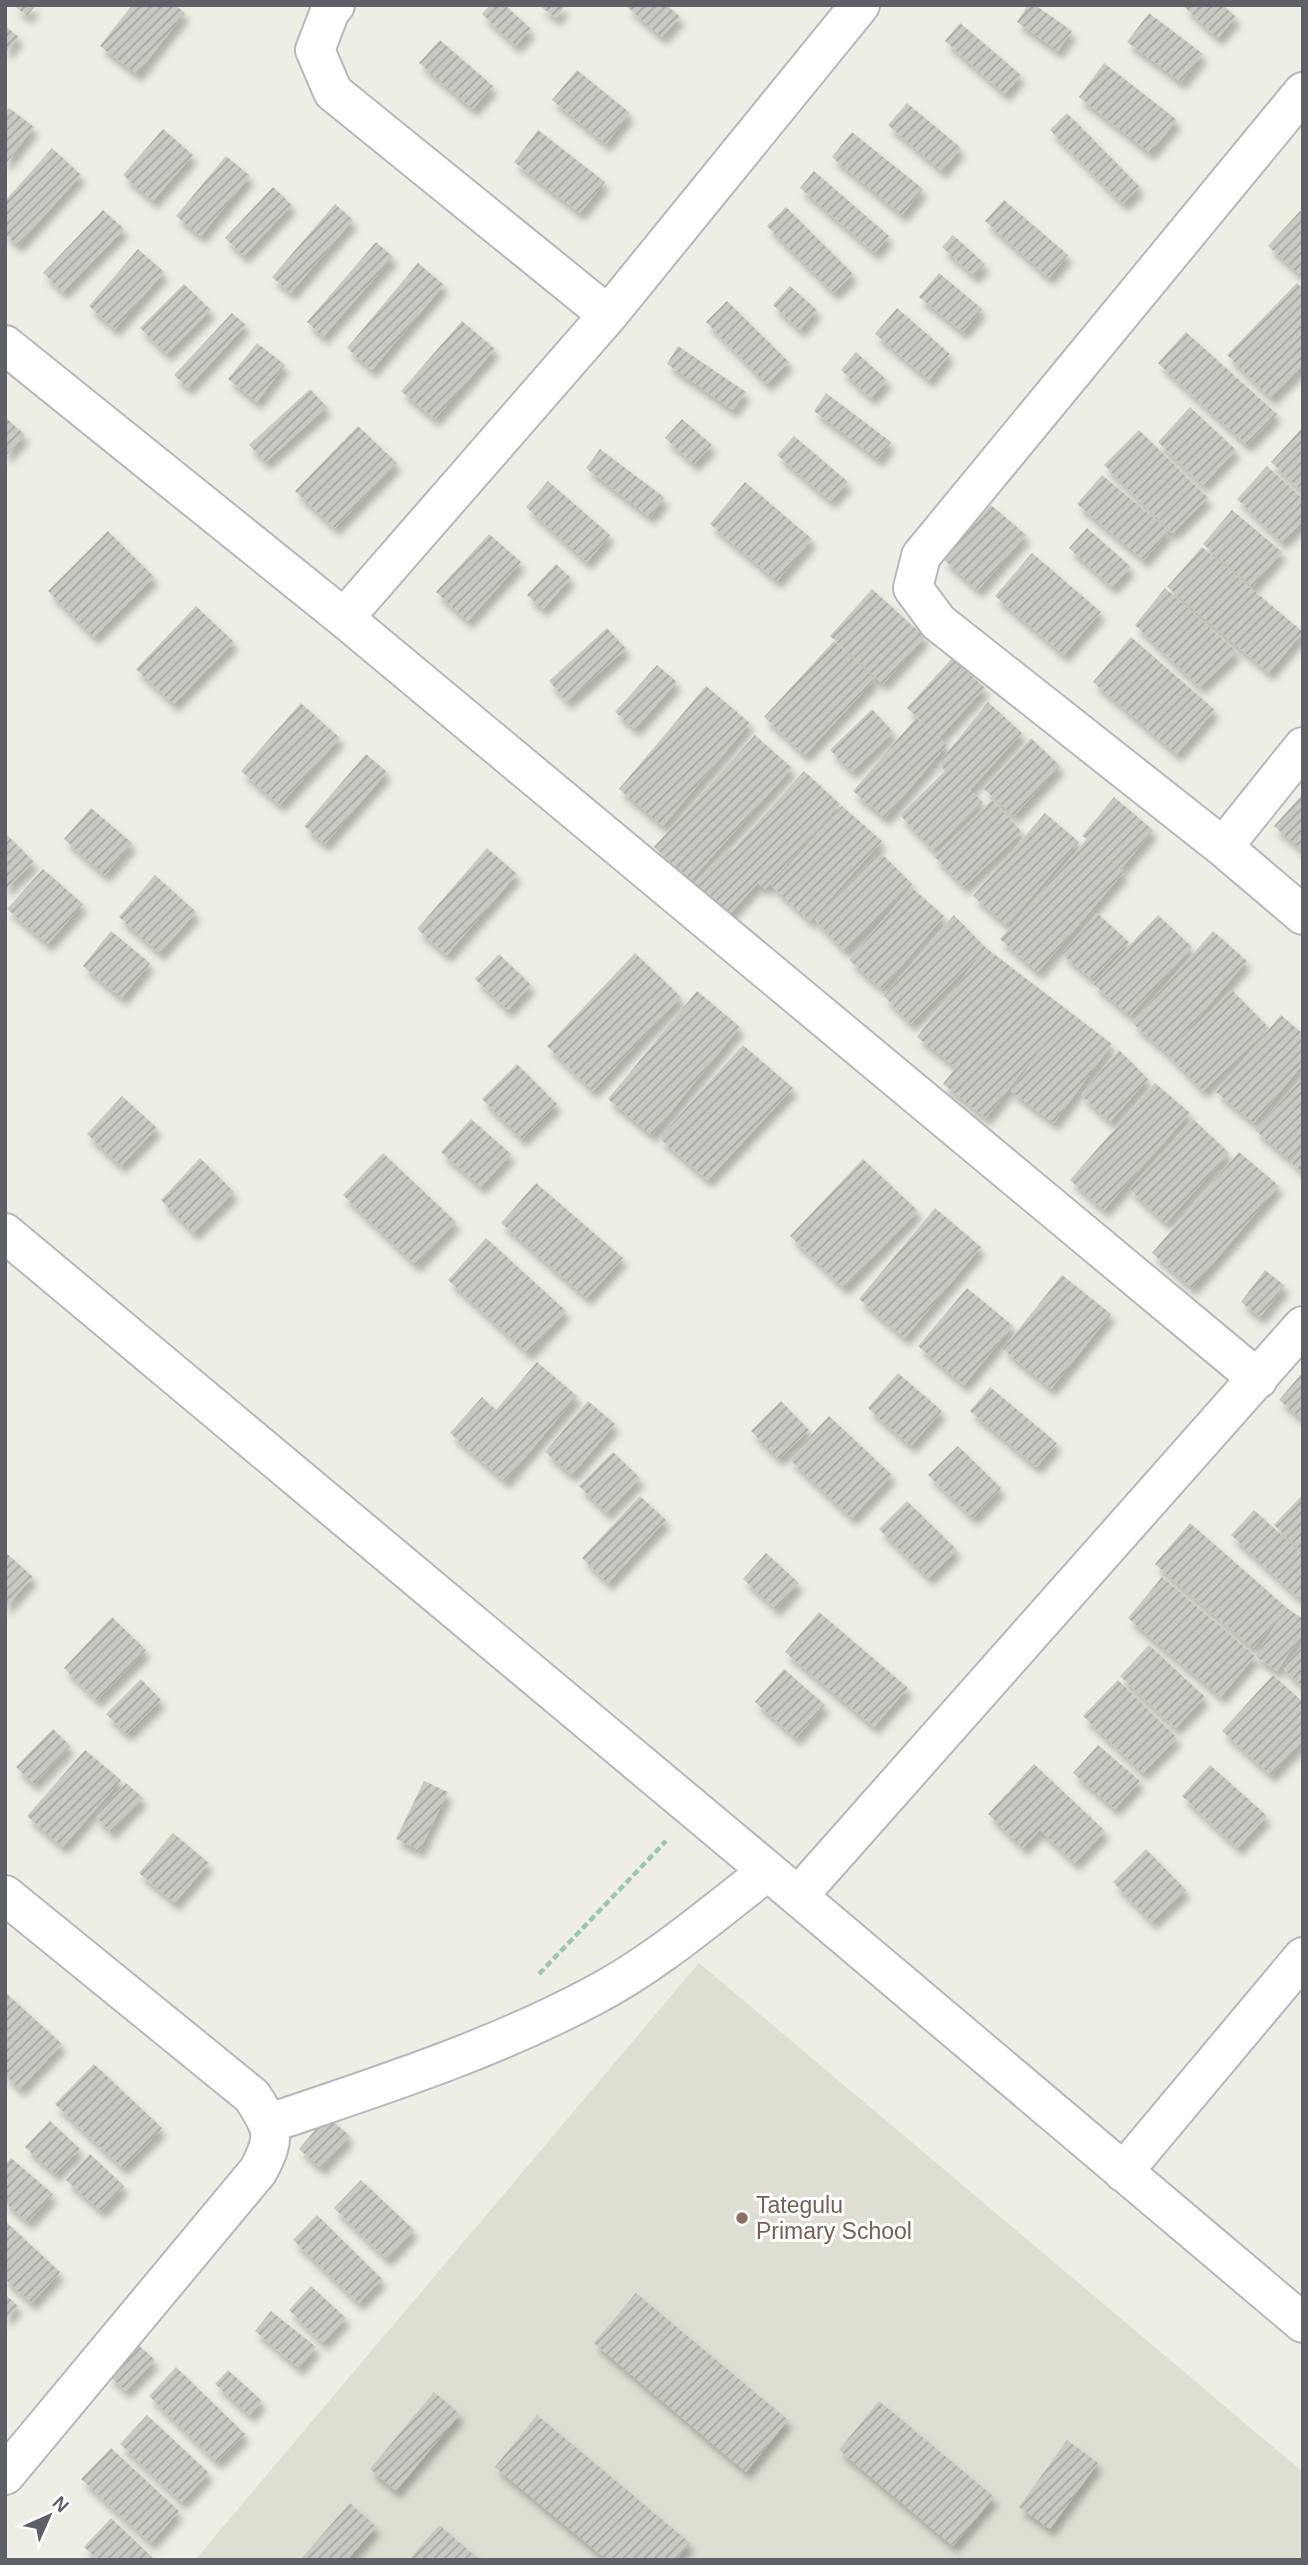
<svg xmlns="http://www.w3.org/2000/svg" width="1308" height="2565" viewBox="0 0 1308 2565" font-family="Helvetica,sans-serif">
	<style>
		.education { fill: #dfded3 }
		.building { fill: url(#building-hatch); filter: url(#shadow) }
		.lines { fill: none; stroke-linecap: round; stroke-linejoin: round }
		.minor-casing { stroke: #b6b7bc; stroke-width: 42 }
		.path { stroke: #9bc8ad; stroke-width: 4.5; stroke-dasharray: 7 3.5; stroke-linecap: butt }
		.minor { stroke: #fff; stroke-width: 38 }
		.education-dot { fill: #8d6e63; stroke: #fff; stroke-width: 2.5 }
		.labels { text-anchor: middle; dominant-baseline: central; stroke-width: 6; stroke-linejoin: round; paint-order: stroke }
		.education-label { font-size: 23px; fill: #785e54; stroke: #fff; text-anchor: start }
	</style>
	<defs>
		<pattern id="building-hatch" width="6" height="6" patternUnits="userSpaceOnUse" patternTransform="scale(1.75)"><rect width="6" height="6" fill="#cac8c2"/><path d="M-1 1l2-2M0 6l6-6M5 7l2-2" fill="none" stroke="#a7a6a1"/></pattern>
		<filter id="shadow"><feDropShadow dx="4.5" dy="8" stdDeviation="3.5" flood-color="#0004"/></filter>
	</defs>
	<rect width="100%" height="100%" fill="#efeee5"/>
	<path class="education" d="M699,1963L1303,2472V2560H195Z"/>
	<path class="building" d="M13,5H36L27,16Z
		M132,5H175L185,13L137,74L100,46Z
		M490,5H505L531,29L516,46L482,14Z
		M538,5H566L556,18Z
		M629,5H667L680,17L662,37L627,7Z
		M1028,5H1035L1072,31L1058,51L1017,22Z
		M1182,5H1223L1236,17L1218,38Z
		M1149,13L1203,54L1181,82L1127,42Z
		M960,23L1021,75L1005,94L945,41Z
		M5,26L19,37L5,53Z
		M440,40L493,86L473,109L419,63Z
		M1104,63L1177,120L1150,153L1079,97Z
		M577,70L630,113L606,144L552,100Z
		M907,103L961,148L942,171L888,125Z
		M9,108L34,127L5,165V113Z
		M1067,113L1140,187L1123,204L1050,130Z
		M163,129L193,155L153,201L123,175Z
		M538,130L605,182L580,213L514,162Z
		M852,132L923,189L902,215L832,157Z
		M52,148L81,175L18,245L5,234V201Z
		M226,156L250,176L201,236L176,216Z
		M814,171L889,236L875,253L800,188Z
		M273,187L292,205L244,256L225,238Z
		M1004,200L1068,255L1049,278L985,221Z
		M335,204L353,220L291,293L272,277Z
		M786,207L853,274L834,293L767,226Z
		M103,210L124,229L63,292L43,273Z
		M1300,211L1303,214V277L1268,246Z
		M953,235L985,264L974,276L942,247Z
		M376,242L393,257L323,337L307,322Z
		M138,249L164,272L115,329L89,306Z
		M418,263L444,285L372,370L347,348Z
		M939,273L982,309L963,332L919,297Z
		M1297,283L1303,289V365L1271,398L1227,355Z
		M184,284L211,310L167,354L140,328Z
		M790,286L817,310L800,330L773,305Z
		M727,301L789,362L767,384L706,322Z
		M897,308L950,354L929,380L875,334Z
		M232,313L246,325L188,388L174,375Z
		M462,321L495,349L435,419L401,391Z
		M1186,332L1277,414L1247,445L1158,363Z
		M257,343L285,365L257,402L228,379Z
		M678,346L746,392L733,410L667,364Z
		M856,352L887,380L871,398L841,370Z
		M310,389L327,407L266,462L249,445Z
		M826,393L891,442L878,459L814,411Z
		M1190,407L1236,450L1203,485L1158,442Z
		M5,417L25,435L5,457Z
		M682,419L712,445L694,464L665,438Z
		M358,426L397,463L335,528L295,491Z
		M1303,427V492L1271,462Z
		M1139,430L1208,498L1173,533L1104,465Z
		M794,436L848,482L831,501L777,455Z
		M600,449L665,498L650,517L586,468Z
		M1267,466L1303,499V521L1282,542L1237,499Z
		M1102,475L1169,531L1144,560L1077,504Z
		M548,481L610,535L587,562L526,507Z
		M745,482L812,539L777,581L710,524Z
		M991,505L1026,535L978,590L943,559Z
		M1232,510L1282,552L1252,587L1203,544Z
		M1087,528L1131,567L1112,587L1069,548Z
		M108,531L154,577L94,637L48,591Z
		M489,534L521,562L468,621L436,592Z
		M1202,547L1303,632L1269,673L1167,587Z
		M1032,553L1101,612L1064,655L995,596Z
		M556,564L571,578L543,609L527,595Z
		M1165,588L1237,652L1200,687L1135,625Z
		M872,589L925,637L883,684L830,636Z
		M196,606L234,642L174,704L136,669Z
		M607,628L626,649L567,702L549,681Z
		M1131,637L1215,710L1177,754L1093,682Z
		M834,641L875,679L805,755L764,717Z
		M952,658L985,688L939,738L947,745L885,818L853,791L916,718L936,734L907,708Z
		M657,665L677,682L635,729L615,712Z
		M706,686L750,723L663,826L619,789Z
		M988,702L1022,733L970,790L983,802L933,850L900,815L945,771L939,763Z
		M301,703L340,738L280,805L241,771Z
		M872,709L893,732L852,772L830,750Z
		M755,735L792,768L691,880L654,847Z
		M1031,738L1060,766L1014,816L984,789Z
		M366,754L387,772L325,844L304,826Z
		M804,771L840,804L765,889L758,883L727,917L693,885L728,847L732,851Z
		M1303,794V851L1274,826Z
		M1114,797L1153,830L1122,868L1094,846L1124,872L1038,972L1000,939L1087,839L1082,836Z
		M992,800L1022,832L964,887L934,856Z
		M842,806L882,841L810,921L771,885Z
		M91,808L132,843L105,875L64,839Z
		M1045,813L1079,842L1007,925L973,896Z
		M5,833L34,862L5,890Z
		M487,848L517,874L447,955L417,929Z
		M880,852L912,884L845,951L814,919Z
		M43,869L83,904L48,944L7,909Z
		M155,875L196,912L160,953L119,917Z
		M911,887L944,916L882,989L849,960Z
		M1097,913L1129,942L1092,979L1062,954Z
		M954,915L986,948L1112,1044L1054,1123L1011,1091L1053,1032L986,1118L943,1084L956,1067L917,1037L986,948L911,1024L884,996Z
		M1158,915L1192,947L1130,1016L1093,984Z
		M111,931L150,963L122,998L83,966Z
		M1213,931L1247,961L1171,1049L1232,990L1269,1028L1203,1091L1167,1053L1132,1023Z
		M635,953L681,997L593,1091L547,1046Z
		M499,954L531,985L508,1010L475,979Z
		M697,991L740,1027L652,1135L608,1099Z
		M1281,1015L1303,1034V1064L1254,1123L1216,1092Z
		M743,1045L793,1088L708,1180L659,1138Z
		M1119,1050L1148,1079L1110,1122L1081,1095Z
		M517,1064L557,1104L522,1139L482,1099Z
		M1300,1081L1303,1084V1144L1289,1159L1255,1130Z
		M1155,1083L1190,1113L1104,1210L1070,1180Z
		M122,1096L157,1128L121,1166L87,1134Z
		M471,1119L511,1154L481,1187L441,1152Z
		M1193,1119L1229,1153L1166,1223L1129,1189Z
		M1303,1147V1173L1290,1161Z
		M1239,1152L1279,1186L1192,1288L1152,1253Z
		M383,1153L456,1222L416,1265L343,1195Z
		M200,1158L234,1192L194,1233L161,1200Z
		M863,1159L918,1211L844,1288L790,1236Z
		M536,1183L623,1258L587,1298L501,1223Z
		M935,1208L981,1247L905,1338L859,1299Z
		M486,1238L566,1311L528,1353L448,1280Z
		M1265,1270L1285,1286L1260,1317L1241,1302Z
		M1062,1275L1111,1314L1051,1389L1003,1349Z
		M967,1288L1013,1326L964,1385L918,1346Z
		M537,1362L577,1396L505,1481L450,1433L482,1397L496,1410Z
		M1303,1372V1420L1279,1400Z
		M898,1373L942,1411L911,1446L868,1408Z
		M990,1387L1057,1443L1037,1467L970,1411Z
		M588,1401L615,1424L572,1475L545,1452Z
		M781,1401L809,1430L779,1459L751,1431Z
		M829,1416L892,1475L852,1518L789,1459Z
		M958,1446L1001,1488L973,1518L928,1475Z
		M613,1452L640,1478L607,1513L579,1486Z
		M1303,1494V1552L1274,1525Z
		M640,1496L666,1520L608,1583L582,1558Z
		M907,1501L957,1550L929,1578L879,1529Z
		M1254,1510L1303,1555V1594L1299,1598L1231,1535Z
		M1190,1523L1287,1608L1303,1619V1633L1277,1671L1255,1656L1287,1608L1253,1648L1155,1564Z
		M5,1552L33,1577L5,1608Z
		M766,1553L799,1583L776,1609L743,1579Z
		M1162,1577L1255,1656L1221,1697L1128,1618Z
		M819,1612L908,1688L874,1727L785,1652Z
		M112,1617L146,1650L97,1700L64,1668Z
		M1149,1645L1205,1697L1176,1728L1120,1676Z
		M1303,1646V1687L1282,1667Z
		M784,1669L825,1705L796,1738L755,1702Z
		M1273,1675L1303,1702V1740L1271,1775L1222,1731Z
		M141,1679L161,1700L127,1734L106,1714Z
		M1118,1680L1177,1738L1143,1773L1083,1716Z
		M53,1729L70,1746L34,1784L16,1767Z
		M1098,1745L1140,1781L1115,1809L1073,1773Z
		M85,1750L121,1780L63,1847L27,1816Z
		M1034,1764L1105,1831L1075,1863L1040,1830L1023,1848L988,1814Z
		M1210,1765L1267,1816L1238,1848L1182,1796Z
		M424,1781L448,1792L420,1850L396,1839Z
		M126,1783L143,1798L111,1832L95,1816Z
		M173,1833L209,1863L175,1903L139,1873Z
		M1146,1849L1186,1890L1152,1922L1113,1882Z
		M5,1992L62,2044L20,2089L5,2075Z
		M94,2064L162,2128L123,2168L55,2104Z
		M327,2116L350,2136L321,2168L299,2149Z
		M50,2121L80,2149L55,2174L25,2147Z
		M90,2154L124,2186L101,2211L66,2180Z
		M11,2158L53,2194L28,2222L5,2202V2165Z
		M361,2180L414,2230L387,2259L334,2208Z
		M317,2215L382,2279L359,2303L293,2240Z
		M5,2221L60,2272L32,2303L5,2279Z
		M311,2286L346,2318L323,2343L289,2310Z
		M636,2293L788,2420L746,2472L594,2343Z
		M5,2294L18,2306L5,2320Z
		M271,2311L316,2347L299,2368L255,2331Z
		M137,2344L155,2360L126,2391L108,2375Z
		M176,2367L245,2434L217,2462L149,2396Z
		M228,2370L262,2401L250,2415L215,2384Z
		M434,2392L460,2414L396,2491L370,2469Z
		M879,2401L994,2497L953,2546L839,2450Z
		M147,2415L209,2473L182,2502L120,2444Z
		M537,2415L690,2543L676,2560H607L495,2467Z
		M1067,2440L1098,2463L1050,2529L1019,2507Z
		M111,2448L179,2511L151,2543L81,2479Z
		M350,2503L376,2527L347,2560H300Z
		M111,2518L152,2557L150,2560H98L84,2547Z
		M439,2525L480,2560H409Z"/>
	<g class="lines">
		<g class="minor-casing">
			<path id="minor" d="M335,5L330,11L315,50L333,92L608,315
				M1303,92L921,556L913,588L938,622L1223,847L1303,915
				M5,345L344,618L1258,1379
				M344,618L608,315L860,5
				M1223,847L1303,747
				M5,1233L768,1871L1303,2323
				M5,1895L252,2096C273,2128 277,2136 258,2171L5,2475
				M798,1896L1303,1326
				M270,2123C379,2086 489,2051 591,1997C655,1964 711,1915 768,1871
				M1123,2172L1303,1957"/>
		</g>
		<path class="path" d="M539,1974L666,1841"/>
		<use href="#minor" class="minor"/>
	</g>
	<circle class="education-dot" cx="742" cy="2218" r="7"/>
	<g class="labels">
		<g class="education-label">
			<text x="756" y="2205">Tategulu<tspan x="756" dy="26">Primary School</tspan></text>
		</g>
	</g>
	<rect width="1308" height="2565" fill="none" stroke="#5d6066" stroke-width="14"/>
	<g transform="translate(49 2516) rotate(45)" stroke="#ffffff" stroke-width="5" paint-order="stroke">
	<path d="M0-5L12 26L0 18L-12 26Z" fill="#5d6066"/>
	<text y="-10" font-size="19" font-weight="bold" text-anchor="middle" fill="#5d6066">N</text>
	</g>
</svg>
